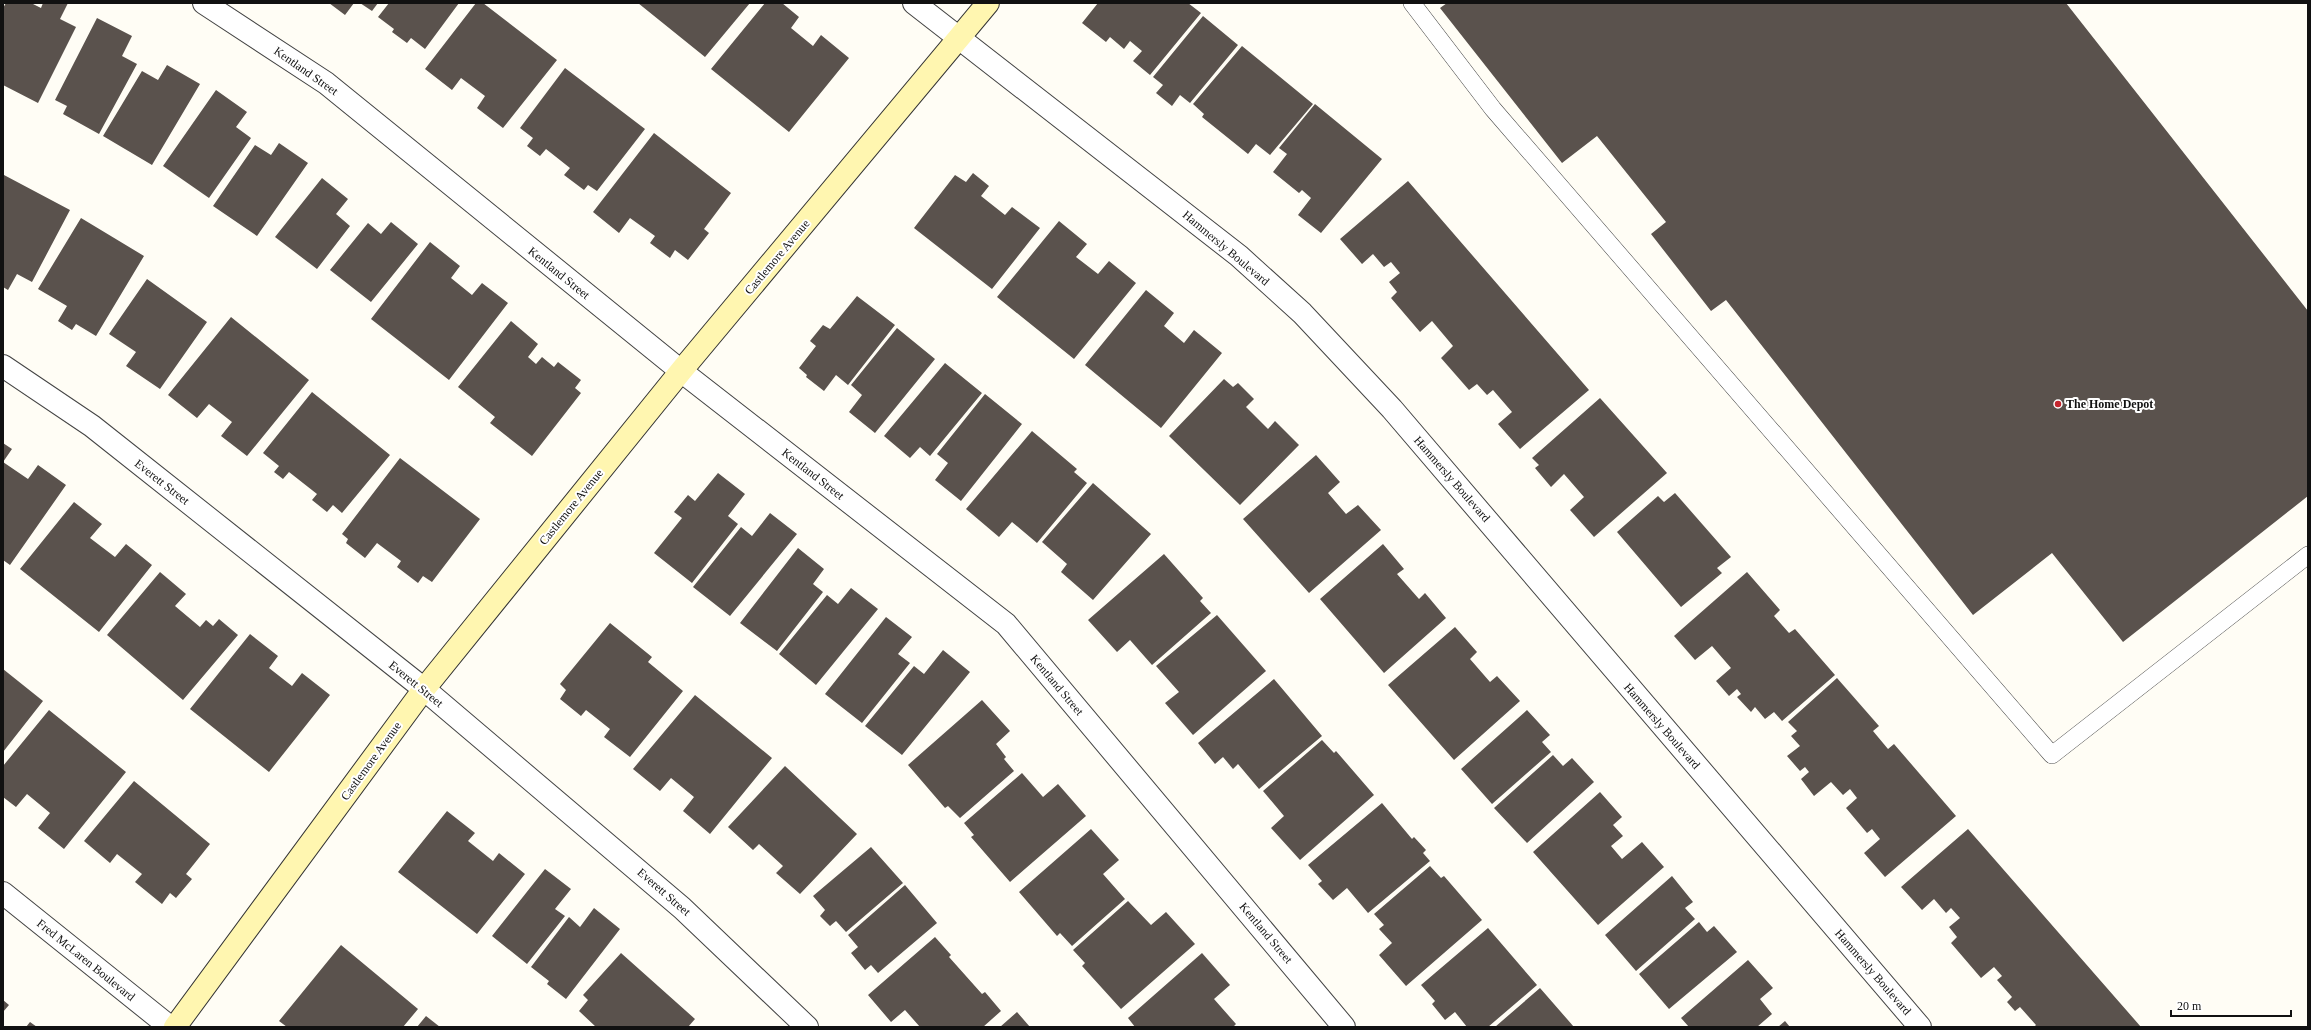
<svg xmlns="http://www.w3.org/2000/svg" width="2311" height="1030" viewBox="0 0 2311 1030" font-family="Georgia,serif">
	<style>
		.building { fill: #5a524d }
		.lines { fill: none; stroke-linecap: round; stroke-linejoin: round }
		.lane-casing { stroke: #444; stroke-width: 18 }
		.street-casing { stroke: #444; stroke-width: 24 }
		.secondary-casing { stroke: #333; stroke-width: 24 }
		.lane { stroke: #fff; stroke-width: 17 }
		.street { stroke: #fff; stroke-width: 22 }
		.secondary { stroke: #fff6b0; stroke-width: 22 }
		.poi-dot { fill: #c4262e; stroke: #fff; stroke-width: 1.5 }
		.labels { text-anchor: middle; dominant-baseline: central; stroke-width: 4; stroke-linejoin: round; paint-order: stroke }
		.street-label { font-size: 12px; fill: #111; stroke: #fff }
		.poi-label { font-size: 12px; font-weight: bold; fill: #111; stroke: #fff; text-anchor: start }
	</style>
	<rect width="100%" height="100%" fill="#fffdf5"/>
	<path class="building" d="M6,3H31L41,8L43,3H68L60,19L76,27L38,103L3,85V8Z
		M329,3H354L345,15Z
		M360,3H378L372,11Z
		M389,3H459L425,49L411,38L407,43L392,32L394,29L378,17Z
		M476,3H483L557,60L503,128L477,108L485,96L461,78L452,90L425,69Z
		M638,3H750L705,57Z
		M765,3H782L799,17L791,28L813,46L821,35L849,58L789,132L711,69Z
		M1098,3H1188L1201,13L1150,75L1133,61L1142,51L1130,41L1124,49L1110,37L1106,42L1082,23Z
		M1447,3H2066L2308,311V496L2123,642L2052,553L1973,615L1726,300L1711,311L1651,234L1666,222L1597,136L1562,163L1440,8Z
		M1203,16L1238,45L1190,103L1180,95L1172,106L1156,93L1163,85L1153,77Z
		M97,18L132,36L122,56L137,64L99,134L63,114L67,106L55,100Z
		M1242,46L1313,104L1270,155L1256,144L1248,154L1202,117L1204,114L1193,104Z
		M167,65L200,84L152,165L103,136L142,71L158,80Z
		M565,68L645,129L597,191L588,185L584,190L564,175L570,168L546,149L540,156L527,146L533,138L520,128Z
		M216,90L247,112L236,127L251,138L209,198L163,166Z
		M1315,104L1382,159L1321,233L1298,215L1311,198L1302,190L1299,193L1273,172L1287,154L1279,148Z
		M654,133L731,193L704,229L709,233L688,260L675,250L670,258L650,243L655,236L630,218L619,233L593,212Z
		M279,143L308,163L257,236L213,206L255,145L271,155Z
		M973,173L989,186L981,196L1005,215L1012,207L1040,228L992,289L914,228L955,175L966,182Z
		M4,175L70,210L32,282L17,274L8,290L3,287Z
		M322,178L348,199L336,214L350,226L317,269L275,237Z
		M1408,181L1589,390L1520,449L1498,424L1512,412L1493,390L1487,395L1477,384L1469,390L1441,358L1453,346L1432,321L1420,332L1391,298L1397,292L1389,282L1400,273L1391,262L1384,267L1373,254L1362,264L1340,239Z
		M81,218L144,256L96,336L76,324L72,330L58,321L67,306L38,289Z
		M1059,221L1087,244L1076,257L1098,274L1109,261L1136,283L1074,359L997,297Z
		M391,222L418,244L371,302L330,270L368,223L381,234Z
		M430,242L460,266L451,278L472,295L482,283L508,303L449,380L371,319Z
		M147,279L207,322L160,389L126,366L136,352L109,334Z
		M1146,290L1174,313L1164,326L1184,343L1194,330L1222,353L1161,428L1085,365Z
		M857,296L895,325L848,385L836,375L824,391L806,377L807,375L799,368L816,346L810,341L823,325L830,329Z
		M231,317L309,380L247,456L221,436L232,422L209,404L197,418L168,395Z
		M511,321L538,344L528,357L536,364L542,357L554,367L558,362L581,380L575,388L581,393L532,456L490,423L495,417L458,387Z
		M897,328L935,359L875,433L849,412L862,395L851,385Z
		M945,363L982,393L930,456L920,447L910,458L884,436Z
		M1224,379L1233,387L1238,383L1254,399L1246,407L1268,429L1275,421L1299,445L1240,505L1169,436Z
		M312,392L390,455L342,513L333,505L327,512L312,500L317,494L289,472L283,479L274,472L279,466L263,453Z
		M985,394L1022,424L961,501L935,480L948,463L937,454Z
		M1600,398L1667,473L1594,537L1570,510L1584,497L1564,474L1551,487L1535,468L1539,465L1532,458Z
		M1032,431L1077,469L1074,472L1087,483L1037,543L1012,522L999,537L966,509Z
		M3,443L12,449L3,462L28,479L38,465L66,485L10,565L3,560Z
		M1316,455L1340,482L1328,493L1346,514L1358,505L1381,530L1309,593L1243,519Z
		M400,458L480,519L432,582L423,576L418,583L397,567L401,561L377,543L365,558L346,543L348,539L342,534Z
		M718,473L745,494L728,516L738,524L692,583L654,553L682,518L674,512L688,495L695,501Z
		M1093,483L1151,534L1093,600L1061,572L1067,564L1042,542Z
		M1675,493L1731,557L1717,568L1722,573L1681,607L1617,532L1658,496L1664,502Z
		M74,502L102,524L90,538L115,557L126,544L152,565L99,632L20,569Z
		M770,513L797,534L730,616L693,587L741,527L752,536Z
		M1383,544L1404,569L1397,574L1419,599L1425,593L1446,618L1384,673L1320,599Z
		M798,548L824,569L813,584L823,592L777,651L740,623Z
		M1164,554L1203,598L1200,601L1211,613L1152,665L1130,640L1117,652L1088,620Z
		M160,572L186,594L175,606L200,627L206,620L213,626L219,619L238,635L183,700L107,635Z
		M1747,572L1780,610L1774,616L1789,633L1795,629L1835,675L1782,721L1774,712L1765,719L1755,707L1751,712L1737,697L1741,694L1737,689L1729,696L1716,681L1731,668L1712,646L1695,660L1674,636Z
		M851,588L878,609L816,685L779,654L827,595L838,604Z
		M1217,615L1266,671L1193,735L1165,703L1179,692L1156,666Z
		M886,617L912,637L898,654L910,663L862,723L825,694Z
		M610,623L652,657L648,662L683,691L630,757L604,737L610,729L586,710L581,716L560,699L566,690L560,684Z
		M1455,627L1477,652L1470,659L1490,682L1497,676L1520,701L1454,760L1388,685Z
		M250,634L278,656L269,668L292,686L302,673L330,695L269,772L190,709Z
		M943,650L970,672L902,755L865,726L914,666L924,674Z
		M3,669L43,701L3,752Z
		M1837,678L1879,726L1873,731L1888,749L1894,744L1956,816L1885,877L1864,853L1880,839L1872,829L1867,833L1846,808L1857,798L1850,789L1843,795L1831,782L1814,796L1801,779L1809,772L1805,767L1800,771L1787,756L1800,746L1791,736L1797,731L1788,722Z
		M1274,679L1322,736L1259,789L1238,764L1233,769L1223,757L1215,764L1198,743Z
		M695,695L772,758L710,834L683,811L694,797L671,778L660,791L633,769Z
		M982,700L1010,731L996,744L1006,757L1004,759L1014,771L960,818L948,806L945,808L908,765Z
		M49,710L126,772L64,849L38,828L50,813L27,794L16,807L3,797V766Z
		M1527,710L1550,735L1542,742L1551,752L1492,804L1461,769Z
		M1322,740L1334,753L1336,751L1374,795L1300,860L1271,828L1284,816L1263,791Z
		M1553,755L1563,766L1572,758L1594,782L1527,843L1494,808Z
		M785,766L857,834L800,894L776,873L783,866L759,844L753,850L728,827Z
		M1022,773L1043,797L1058,784L1086,816L1010,882L971,837L974,835L964,823Z
		M134,781L210,844L186,874L192,879L176,898L170,893L162,904L135,882L142,874L117,854L110,863L84,841Z
		M1600,792L1622,817L1613,825L1623,836L1611,846L1622,859L1642,842L1664,867L1598,925L1533,852Z
		M1382,803L1412,839L1414,837L1426,850L1423,853L1430,861L1368,913L1347,888L1333,900L1318,884L1322,881L1308,865Z
		M447,811L475,833L468,841L493,861L499,853L525,874L477,934L398,872Z
		M1091,829L1119,860L1103,874L1125,899L1072,946L1060,933L1057,936L1019,892Z
		M1968,829L2141,1027H2034L2036,1025L2020,1007L2015,1011L2007,1002L2012,997L1997,980L2002,976L1994,967L1981,978L1951,943L1957,937L1949,927L1960,918L1951,908L1946,913L1934,899L1922,910L1901,887Z
		M871,847L903,883L846,932L836,921L830,926L820,916L825,910L813,896Z
		M1430,866L1441,878L1444,876L1482,920L1406,986L1379,955L1392,943L1379,929L1384,925L1374,914Z
		M545,869L571,889L555,909L565,916L527,964L492,936Z
		M1672,876L1693,902L1685,908L1695,919L1636,971L1605,935Z
		M905,885L937,923L878,973L871,965L865,970L851,953L858,947L848,935Z
		M1128,901L1151,925L1166,912L1195,944L1121,1009L1082,966L1085,963L1073,950Z
		M594,908L620,929L566,999L547,984L549,981L531,967L569,917L580,927Z
		M1699,922L1707,932L1714,926L1737,952L1669,1009L1639,974Z
		M1488,928L1537,985L1488,1027H1467L1455,1012L1445,1020L1432,1004L1435,1001L1421,985Z
		M935,937L951,955L949,957L982,994L985,992L1001,1011L983,1027H920L905,1010L891,1022L868,995Z
		M341,945L418,1009L403,1027H287L279,1021Z
		M621,953L695,1019L688,1027H596L579,1011L588,1000L583,995Z
		M1202,953L1230,985L1214,999L1236,1024L1233,1027H1135L1128,1018Z
		M1748,960L1773,988L1760,999L1772,1014L1757,1027H1689L1681,1018Z
		M1540,988L1574,1027H1495Z
		M3,1000L9,1005L3,1012Z
		M1017,1012L1030,1027H1000Z
		M426,1016L440,1027H417Z
		M1785,1021L1790,1027H1778Z
		M30,1022L37,1027H26Z"/>
	<g class="lines">
		<g class="lane-casing">
			<path id="lane" d="M1412,3L1493,109L2052,755L2308,555"/>
		</g>
		<g class="street-casing">
			<path id="street" d="M204,3L326,83L681,371L1006,624L1344,1027
				M914,3L1239,256L1302,313L1392,409L1920,1027
				M3,366L92,426L424,689L682,908L807,1027
				M3,893L170,1027"/>
		</g>
		<g class="secondary-casing">
			<path id="secondary" d="M175,1027L424,689L681,371L988,3"/>
		</g>
		<use href="#lane" class="lane"/>
		<use href="#street" class="street"/>
		<use href="#secondary" class="secondary"/>
	</g>
	<circle class="poi-dot" cx="2058" cy="404" r="4"/>
	<g class="labels">
		<g class="street-label">
			<text transform="translate(306 71) rotate(35)">Kentland Street</text>
			<text transform="translate(1226 248) rotate(40)">Hammersly Boulevard</text>
			<text transform="translate(777 257) rotate(-50)">Castlemore Avenue</text>
			<text transform="translate(559 273) rotate(39)">Kentland Street</text>
			<text transform="translate(813 474) rotate(38)">Kentland Street</text>
			<text transform="translate(1452 479) rotate(49)">Hammersly Boulevard</text>
			<text transform="translate(162 482) rotate(38)">Everett Street</text>
			<text transform="translate(571 507) rotate(-51)">Castlemore Avenue</text>
			<text transform="translate(416 684) rotate(39)">Everett Street</text>
			<text transform="translate(1057 685) rotate(50)">Kentland Street</text>
			<text transform="translate(1662 726) rotate(49)">Hammersly Boulevard</text>
			<text transform="translate(371 761) rotate(-54)">Castlemore Avenue</text>
			<text transform="translate(664 892) rotate(41)">Everett Street</text>
			<text transform="translate(1266 933) rotate(50)">Kentland Street</text>
			<text transform="translate(86 960) rotate(39)">Fred McLaren Boulevard</text>
			<text transform="translate(1873 972) rotate(49)">Hammersly Boulevard</text>
		</g>
		<g class="poi-label">
			<text x="2066" y="404">The Home Depot</text>
		</g>
	</g>
	<rect width="2311" height="1030" fill="none" stroke="#111111" stroke-width="8"/>
	<path d="M2171 1010v6h120v-6" fill="none" stroke="#111111" stroke-width="2"/>
	<text x="2177" y="1010" font-size="12" fill="#111111" stroke="#ffffff" stroke-width="3" paint-order="stroke">20 m</text>
</svg>
